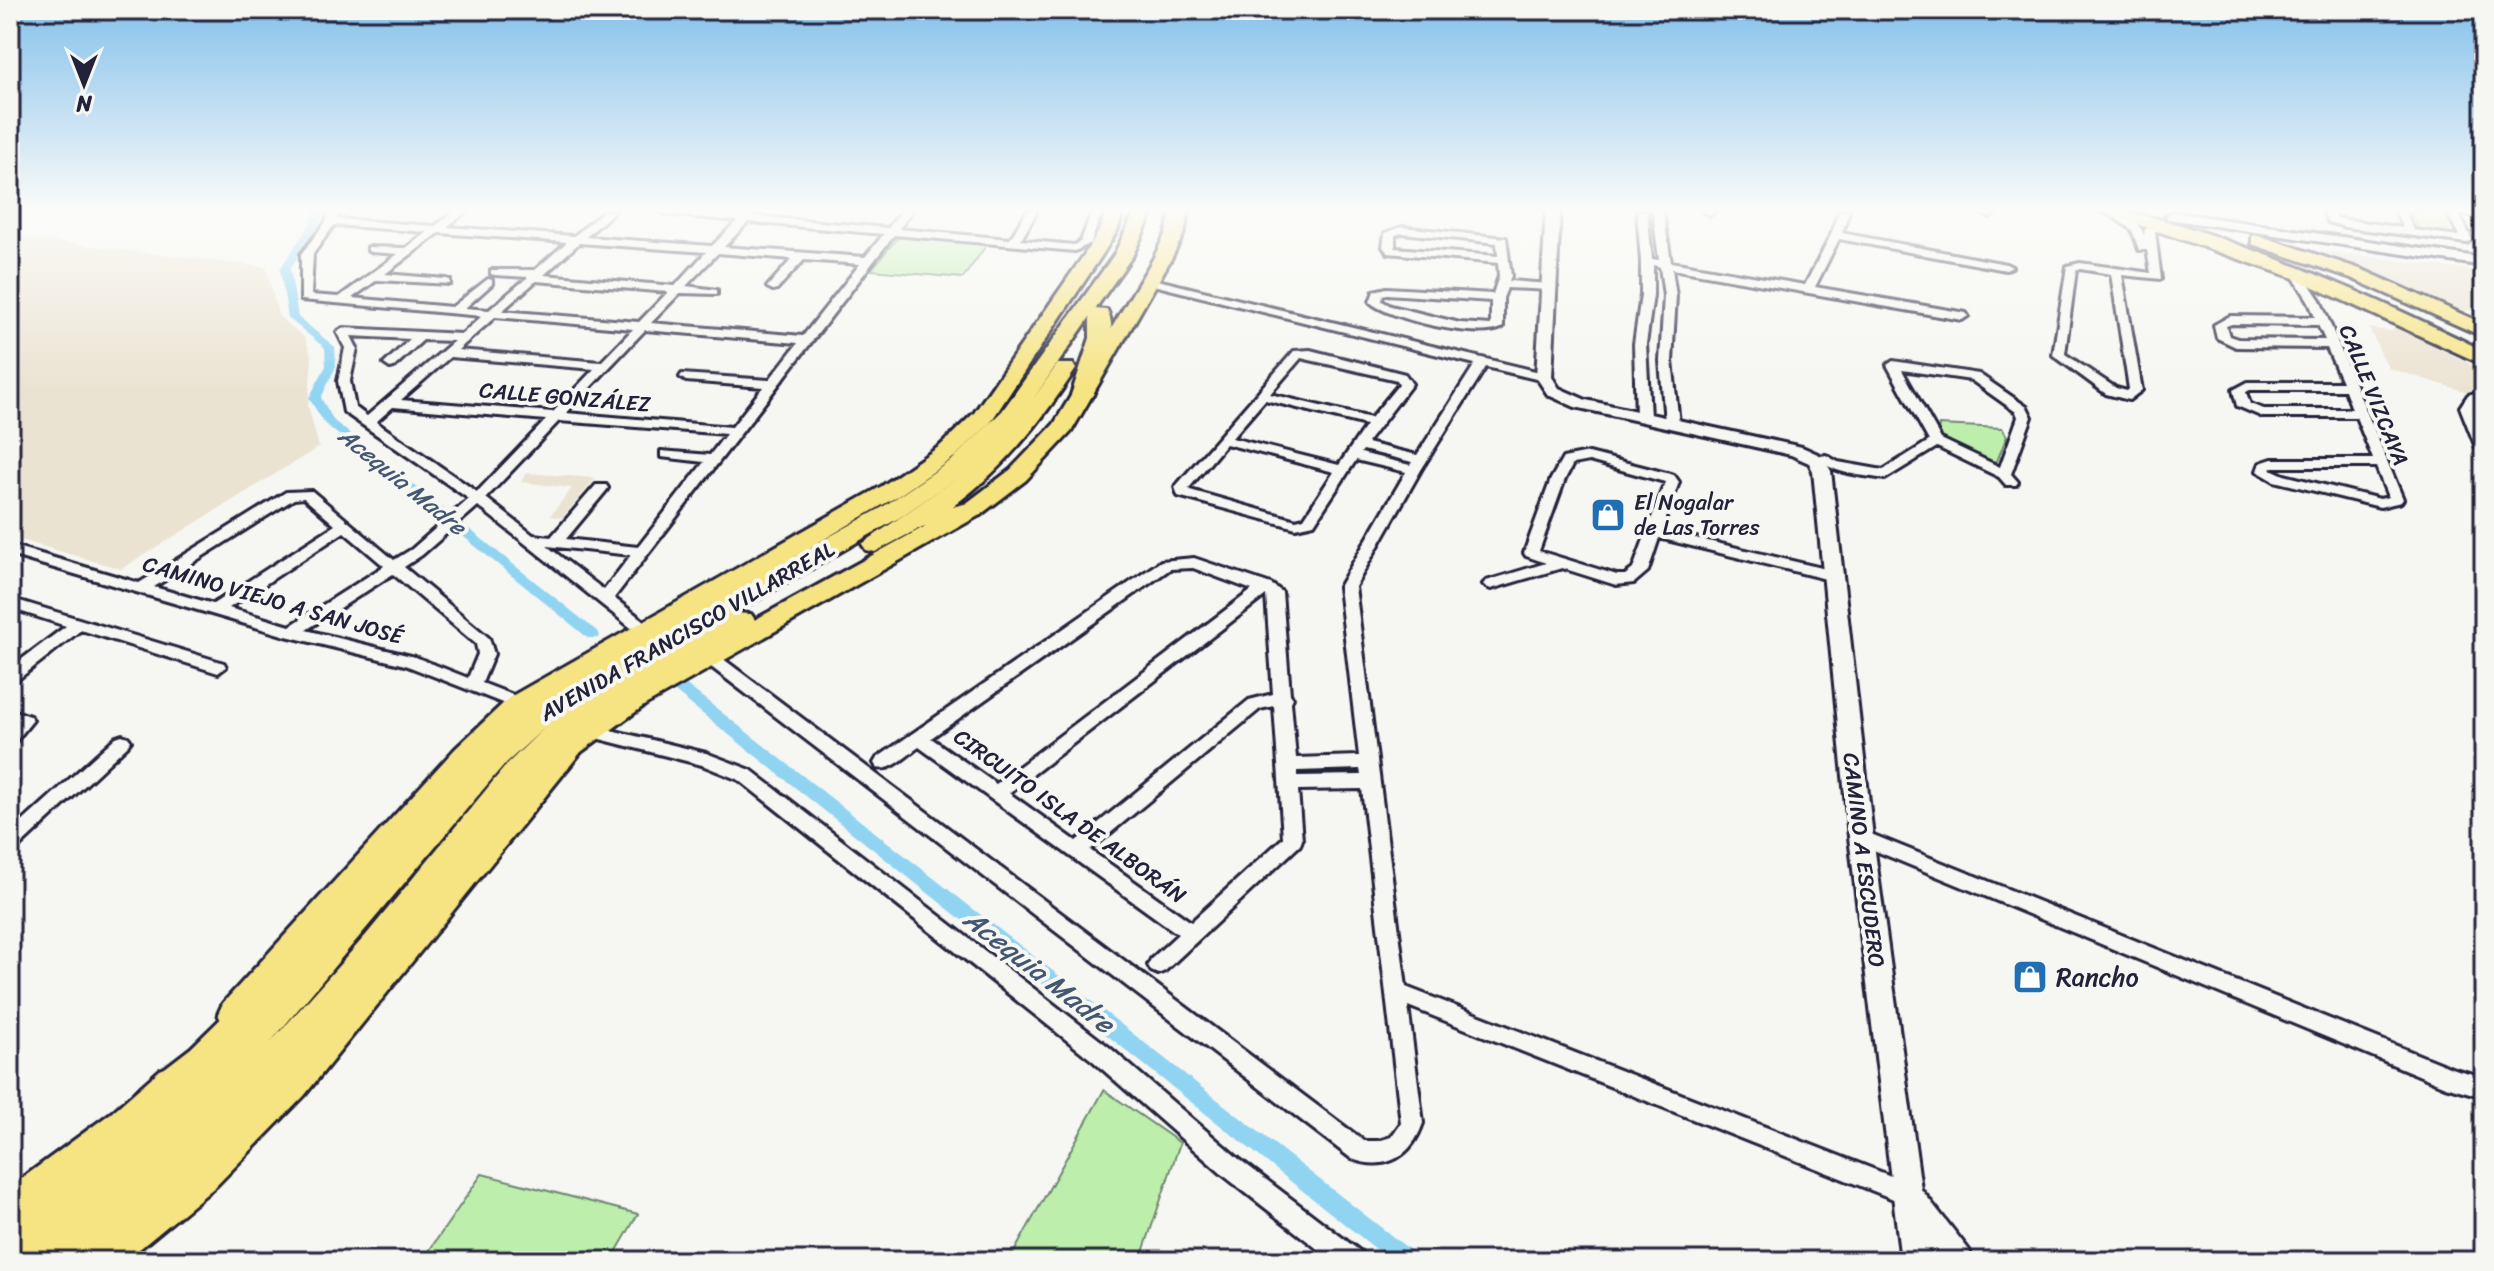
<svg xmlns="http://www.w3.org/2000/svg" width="2494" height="1271" viewBox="0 0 2494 1271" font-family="Sriracha,sans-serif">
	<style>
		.built { fill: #ebe3d2 }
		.green { fill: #beeeac; stroke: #708874; stroke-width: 2 }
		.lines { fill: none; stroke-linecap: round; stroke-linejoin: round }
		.canal { fill: #90d4f2; fill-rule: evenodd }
		.minor-casing { stroke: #22223b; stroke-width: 6 }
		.tertiary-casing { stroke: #22223b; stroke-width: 6 }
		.primary-casing { stroke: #22223b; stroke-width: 6 }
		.trunk-casing { stroke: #22223b; stroke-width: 6 }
		.minor { fill: #f6f6f2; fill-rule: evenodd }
		.tertiary { fill: #f6f6f2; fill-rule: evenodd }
		.primary { fill: #f6e381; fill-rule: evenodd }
		.trunk { fill: #f6e381; fill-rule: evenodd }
		.labels { text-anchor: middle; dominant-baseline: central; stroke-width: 8; stroke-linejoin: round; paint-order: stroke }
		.street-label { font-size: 22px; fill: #22223b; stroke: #f6f6f2 }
		.poi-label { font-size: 22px; fill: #22223b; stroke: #f6f6f2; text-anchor: start }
		.water-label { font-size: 24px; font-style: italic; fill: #435772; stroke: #f6f6f2 }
		.near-poi-label { font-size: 26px; fill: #22223b; stroke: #f6f6f2; text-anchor: start }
		.near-water-label { font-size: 28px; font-style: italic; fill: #435772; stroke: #f6f6f2 }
	</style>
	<rect width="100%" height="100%" fill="#f6f6f2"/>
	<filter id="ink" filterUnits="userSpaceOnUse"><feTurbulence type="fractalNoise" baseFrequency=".0125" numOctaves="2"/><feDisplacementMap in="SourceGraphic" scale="16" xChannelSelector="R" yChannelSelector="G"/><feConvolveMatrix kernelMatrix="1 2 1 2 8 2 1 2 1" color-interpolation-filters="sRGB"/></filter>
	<g filter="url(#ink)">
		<path class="built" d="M10,236L266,267L279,317L305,338L312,358L308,406L319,447L121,569L10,537Z
			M2318,250L2484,272V308L2464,311Z
			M2397,327L2484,371V389L2467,392L2388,368L2369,328L2391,331Z
			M526,473L596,478L562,518L550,516L572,488L521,482Z"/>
		<path class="green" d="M2410,211H2442L2460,238L2421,232Z
			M899,236L988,243L963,278L871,270Z
			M1939,425L2002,428L2007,436L1997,461L1991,462L1943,438L1938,431Z
			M1104,1090L1180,1143L1140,1261H1009Z
			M482,1174L638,1214L611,1261H422Z"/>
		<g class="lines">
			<path class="canal" d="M314,211H324L320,224L290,269L298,317L335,347L336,366L321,398L334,421L598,632L600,635L598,638H588L324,423L309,398L326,366L325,348L288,318L280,269L310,224Z
				M670,675L675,676L1415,1254L1419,1261H1391L665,684L663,680Z"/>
			<g class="minor-casing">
				<path id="minor" d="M329,211H339L337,219L435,226L455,211H467L447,227L574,236L604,211H615L586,237L712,246L737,221L665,214L660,211L742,215L746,211H757L753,216L888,228L902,211H912L899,229L1010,239L1027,211H1037L1021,240L1074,245L1081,241L1092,211H1102L1091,243L1075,251L894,235L614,598L652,627L654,631L652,635H640L478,506L422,555L404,567L489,638L494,654L482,683L526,700L528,704L526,708L520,710L405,665L286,636L10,555V545L139,583L286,492L312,491L394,560L412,549L469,499L344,412L338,381L345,348L337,332L343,328L462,334L482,316L301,300V254L326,222ZM748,222L884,234L865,257L724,247ZM334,225L427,232L406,248L368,247V251L372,252L398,254L339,297L311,295L313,254ZM439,233L567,242L535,270H491V274L495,275L528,277L489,310L465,308L492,284V280L488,279L452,307L352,298L377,280L450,284V280L446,279L385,274ZM579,243L706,252L675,286L544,275ZM718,253L792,259L767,287L773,290L777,289L804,260L860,264L803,336L651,323L680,293L717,294V290L686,286ZM536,281L668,292L639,322L502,311ZM495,317L633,329L601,362L458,350ZM645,330L798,343L769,380L682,374L680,377L686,381L763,387L732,427L566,413ZM351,336L410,339L384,364L390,368L394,367L423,340L454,341L367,416L355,407L350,381L357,348ZM450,357L594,369L553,412L401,400ZM393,407L546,420L477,492L376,422ZM559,421L726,434L710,455L661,451V457L704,462L638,547L566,539L606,491L608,488L606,485H596L551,537L533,535L486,498ZM304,498L335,525L213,604L154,587L294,499ZM344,532L384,566L290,626L229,608ZM547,546L631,555L604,590ZM393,574L476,644L478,654L468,678L415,657L306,630Z
					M1637,211H1647L1652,259L1659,260L1653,211H1663L1671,262L1805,285L1831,235L1839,211H1849L1842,233L2006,264L2012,267L2006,270L1839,239L1815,287L1966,313L1968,316L1962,320L1672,269L1676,296L1672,361L1679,423L1672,427L1665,423L1660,361L1664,296L1660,267L1653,265V295L1646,344L1650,417L1643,421L1636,417L1634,344L1641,295V261Z
					M1702,211H1715V212L1710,215Z
					M1971,211H1991L1995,214L1990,217Z
					M2111,211C2124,211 2140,223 2144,235L2145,229L2154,223L2163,225L2155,232L2161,279L2122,275L2142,390L2129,400L2106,394L2053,355L2067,266L2080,263L2151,273L2147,250H2139L2132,230L2111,215ZM2080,269L2111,274L2129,389L2127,391L2116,388L2065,354L2076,270Z
					M2323,211H2333L2336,218L2403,228L2395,211H2405L2414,230L2459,236L2447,211H2484V217L2459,214L2472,240L2467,243L2345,227L2328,222Z
					M1402,227L1506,238L1511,276L1509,281L1551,284L1557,287L1551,290L1507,288L1503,298V327C1482,341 1388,319 1370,302L1374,291L1387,288L1493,294L1499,276L1498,263L1388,253L1383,247L1385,233ZM1402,233L1497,243L1498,256L1395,248V235ZM1387,294L1491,301V325L1460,323L1391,306L1382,301L1383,295Z
					M2292,270H2300L2320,300L2403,499L2401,502L2380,507L2274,481L2257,471L2260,463L2272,459H2373L2356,417H2263L2237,406L2233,390L2248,382H2342L2327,348L2236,347L2217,338L2214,325L2230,316L2315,317L2308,300L2290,272ZM2232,324L2318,325L2325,340L2238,339L2229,336L2226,326ZM2250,390H2345L2352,409H2264L2250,404L2246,392ZM2274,467H2376L2388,497L2380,499L2284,475L2271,469Z
					M1149,278L1544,373L1550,377L1544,381L1486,367L1421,470L1355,587L1406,987L1914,1185L1918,1193L1914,1201L1906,1204L1408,1006L1423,1123C1412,1156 1386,1172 1352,1159L702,660L700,656L702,652H714L1364,1141H1378L1391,1137L1401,1123L1362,789L1298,790L1302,840L1300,845L1165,971L1158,974L1151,971L1148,965L1151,959L1178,934L919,747C907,755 892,772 877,768L874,763L877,758L1161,561L1194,558L1271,584L1282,592L1290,694L1293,698L1291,702L1296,758L1359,756L1339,587L1406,472L1356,460L1314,524L1296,528L1178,496L1175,487L1294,351L1310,350L1405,374L1412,384L1367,443L1417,455L1475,364L1145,283L1143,281ZM1301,358L1397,380L1399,384L1371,418L1270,394ZM1265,400L1366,425L1339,465L1232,438ZM1226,444L1334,472L1304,518L1296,520L1190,490L1189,488ZM1363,450L1412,462L1410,465L1361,453ZM1193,568L1252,590L996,784L931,738L1170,569ZM1266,595L1273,694L1249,700L1076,841L1009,793ZM1274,706L1283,838L1191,922L1090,850L1260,709ZM1360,769L1361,775L1297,776V771Z
					M1893,361L1979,374L2027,407L2032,417L2011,474L2018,482L2016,485H2006L1999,477L1937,447L1885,479C1864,475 1834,475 1819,459L1821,456L1826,455L1838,462L1883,470L1929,441L1887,365ZM1902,370L1971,380L2016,412L2018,417L2000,467L1941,439Z
					M2484,390V398L2478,401L2474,407L2484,433V454L2477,450L2460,407L2468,395Z
					M1589,453L1674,475L1679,482L1662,530L1830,570L1838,575L1830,580L1659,538L1648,571L1634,583L1616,585L1562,568L1491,589L1486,587L1483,584L1486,581L1546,563L1526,556L1524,553L1551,479L1563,458ZM1589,461L1665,482L1633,569L1625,575H1617L1539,551L1565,479L1573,464Z
					M10,598L224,663L226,667L218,673L81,630L16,681L10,683V668L66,626L10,608Z
					M10,709L30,716L33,720L16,741L10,743V725L12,722L10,721Z
					M590,725L706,753L751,770L1109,1047L1239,1159L1361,1252L1364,1261H1333L1223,1175L1093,1061L739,780L702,765L584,735L581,731L584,727Z
					M122,735L128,737L131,741L128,745L17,849L10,851V833L116,737Z
					M1861,830L2454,1069L2484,1077V1097L2445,1086L1854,842L1852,837L1854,832Z"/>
			</g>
			<g class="tertiary-casing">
				<path id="tertiary" d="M1546,211H1560L1552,377L1559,388L1586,400L1802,447L1822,456L1831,471L1873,837L1921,1189L1969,1250L1973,1261H1939L1929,1248L1931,1261H1901L1849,837L1813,471L1809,463L1791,455L1575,407L1548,395L1536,377Z
					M2173,212L2484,258V266L2168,219L2166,216Z"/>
			</g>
			<g class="primary-casing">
				<path id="primary" d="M1106,211H1123L1118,229L1102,255L990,423L956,456L898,496L530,711L475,763L247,1025L235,1029L223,1025L218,1014L223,1003L455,749L510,697L882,486L940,446L974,413L1084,255L1100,229Z
					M1171,211H1189L1184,233L1171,259L1071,432L1026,480L980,515L645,705L581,752L304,1096L216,1186L125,1261H74L80,1247L190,1160L278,1074L561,738L625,691L964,505L1010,470L1054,424L1153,259L1166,233Z
					M2099,211C2145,211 2188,227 2230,242C2318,272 2401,310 2484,351V365L2294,278Z
					M2258,235L2363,270L2484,324V337L2351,278L2252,244V236Z
					M173,1065L186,1070L191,1081C173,1120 62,1194 23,1223L10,1229V1187L111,1113L160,1070Z"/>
			</g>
			<g class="trunk-casing">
				<path id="trunk" d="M1135,211H1153L1133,255L1095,309L1107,310C1120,335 1101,370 1093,395L1082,402L1071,395L1090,338V317L1032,401L1057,364H1073L1076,369C1041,422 1004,469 952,507L972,502L981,505L985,510L981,515L922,527L875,552L866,550L862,544L964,473L899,518L734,613L751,614L755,620L751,626L634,693L553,754L304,1058L247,1117L156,1200L80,1261H10V1222L118,1141L154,1108L148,1105L143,1093L148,1081L191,1048L247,993L260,988L268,991L505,726L557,688L881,508L953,459L1002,411L1114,255ZM544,728L508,763L366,935L269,1044L502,767Z"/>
			</g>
			<use href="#minor" class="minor"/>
			<use href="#tertiary" class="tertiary"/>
			<use href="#primary" class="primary"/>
			<use href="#trunk" class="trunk"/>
		</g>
	</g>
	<linearGradient id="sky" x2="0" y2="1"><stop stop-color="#85c1ec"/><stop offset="0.54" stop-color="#fbfbf9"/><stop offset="1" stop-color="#fbfbf9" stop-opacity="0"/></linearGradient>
	<rect width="2494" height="389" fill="url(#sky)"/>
	<defs>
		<g id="shop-square" transform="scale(1.8)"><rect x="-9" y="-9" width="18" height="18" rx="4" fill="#1f6fb2" stroke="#f6f6f2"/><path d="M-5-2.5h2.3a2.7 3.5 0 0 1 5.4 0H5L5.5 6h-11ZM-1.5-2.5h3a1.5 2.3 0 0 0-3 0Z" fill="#fff"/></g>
	</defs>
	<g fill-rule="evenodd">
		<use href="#shop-square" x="1608" y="515"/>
		<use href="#shop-square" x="2030" y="977"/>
	</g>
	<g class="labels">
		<g class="street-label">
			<text transform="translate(2374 395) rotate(68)">CALLE VIZCAYA</text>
			<text transform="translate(565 397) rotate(5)">CALLE GONZÁLEZ</text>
			<text transform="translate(273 600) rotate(16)">CAMINO VIEJO A SAN JOSÉ</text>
			<text transform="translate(687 631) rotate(-30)">AVENIDA FRANCISCO VILLARREAL</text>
			<text transform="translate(1070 816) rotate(36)">CIRCUITO ISLA DE ALBORÁN</text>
			<text transform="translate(1864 860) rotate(83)">CAMINO A ESCUDERO</text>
		</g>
		<g class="poi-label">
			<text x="1634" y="502">El Nogalar<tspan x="1634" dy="25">de Las Torres</tspan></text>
		</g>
		<g class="water-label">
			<text transform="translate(402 481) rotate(39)">Acequia Madre</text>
		</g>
		<g class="near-poi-label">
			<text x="2056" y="977">Rancho</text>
		</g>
		<g class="near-water-label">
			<text transform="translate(1039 971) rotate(38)">Acequia Madre</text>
		</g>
	</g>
	<rect width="2494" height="1271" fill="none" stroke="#f6f6f2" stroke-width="40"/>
	<rect x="20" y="20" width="2454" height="1231" fill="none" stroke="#22223b" stroke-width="3" filter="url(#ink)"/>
	<g transform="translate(84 84) rotate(180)" stroke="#f6f6f2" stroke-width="6" paint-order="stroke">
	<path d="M0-6L14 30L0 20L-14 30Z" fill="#22223b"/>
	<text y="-12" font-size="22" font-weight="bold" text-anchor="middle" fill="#22223b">N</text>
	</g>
</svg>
